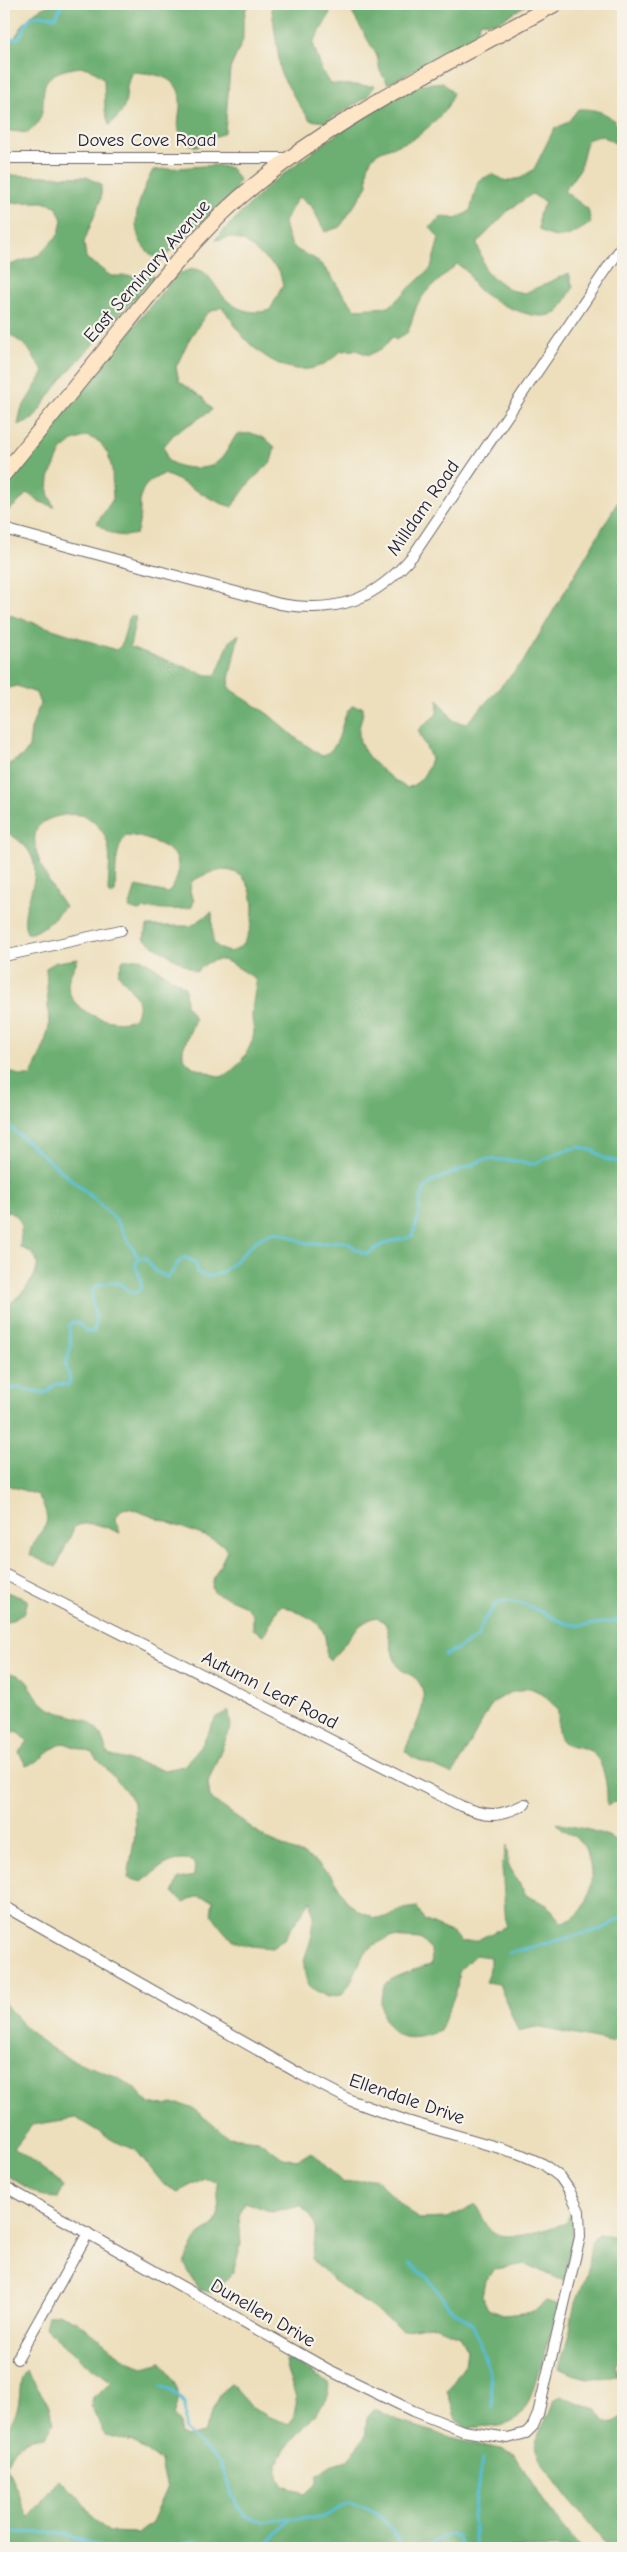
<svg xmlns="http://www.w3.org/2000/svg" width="627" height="2552" viewBox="0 0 627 2552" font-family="'Comic Neue',sans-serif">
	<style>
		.forest { fill: #6daf72; stroke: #486856 }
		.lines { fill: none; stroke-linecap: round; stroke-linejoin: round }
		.stream { stroke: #58bed6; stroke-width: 3 }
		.street-casing { stroke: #696468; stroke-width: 12 }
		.secondary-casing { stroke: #696468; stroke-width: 17 }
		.street { stroke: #fff; stroke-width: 10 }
		.secondary { stroke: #fde5c5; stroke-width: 15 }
		.labels { text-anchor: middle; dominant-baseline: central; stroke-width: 4.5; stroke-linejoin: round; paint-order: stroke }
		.street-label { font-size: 19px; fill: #22223b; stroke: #f7f3e8 }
	</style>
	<rect width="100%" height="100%" fill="#f7f3e8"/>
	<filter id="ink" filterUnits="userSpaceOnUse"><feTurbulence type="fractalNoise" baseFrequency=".02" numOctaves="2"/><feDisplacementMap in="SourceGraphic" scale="10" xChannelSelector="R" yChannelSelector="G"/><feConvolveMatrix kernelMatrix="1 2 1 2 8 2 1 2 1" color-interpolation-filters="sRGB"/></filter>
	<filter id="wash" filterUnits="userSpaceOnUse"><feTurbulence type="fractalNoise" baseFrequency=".0096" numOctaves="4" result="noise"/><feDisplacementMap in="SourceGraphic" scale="20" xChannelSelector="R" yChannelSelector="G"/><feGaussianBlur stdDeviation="1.12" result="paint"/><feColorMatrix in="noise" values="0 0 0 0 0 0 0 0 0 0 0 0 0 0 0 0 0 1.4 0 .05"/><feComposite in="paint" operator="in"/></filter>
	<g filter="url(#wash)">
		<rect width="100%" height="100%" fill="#eddfbc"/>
		<path class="forest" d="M55,4H250L246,9L243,24V40L230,69L225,132L197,147L183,142C174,122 181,119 180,100C180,75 150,73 132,72C120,96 135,105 109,125L105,110L104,80C95,71 88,65 74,68C28,76 52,98 38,122C36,126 31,130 28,133L12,131L4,133V43L10,45C22,26 31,8 55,4Z
			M271,4H332L329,16L313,43L322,71L331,84L375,86L366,98L325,122L310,120L296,100L281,74Z
			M347,4H528L496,23L481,22L475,35L462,44L388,84L380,71L377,56Z
			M443,82L453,93C451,97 450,103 447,107C442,115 421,135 413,139C387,152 363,146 368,185L340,227L325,232L311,205L298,197L284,222C286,231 288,241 295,248C301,254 312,255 319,262C333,275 341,295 356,309L389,307L431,268L439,238L430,227L441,216L456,219L470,211L478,181L492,174L506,181L521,178L534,169L554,129L568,122L578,109C604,108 623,119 623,148L601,135L587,140L580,169L564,191L588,209L591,223C571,235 562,244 539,230V215L545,202L532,194L509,210L477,243L486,272L510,290L525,293L569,273L573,288L558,313C553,314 548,316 543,316C526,317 487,300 476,287C467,275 473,275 457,264L425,293L417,305L408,332L396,340L392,337L383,348L369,355L356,350L341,351C310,382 279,370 250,344C239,334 231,318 222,307L207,313L190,338L176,367L179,381L203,398L212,410L174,434L164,446L167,460C178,467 185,468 197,468C221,468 225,453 236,435C254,431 262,435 275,447L271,462L249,483L232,507C207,500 188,483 164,474C127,489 147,506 136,534C119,538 110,535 97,523L113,499L112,469L108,454L100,442L87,436L73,441L61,451L49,478L48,493L54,507L38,501L27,493L17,504L4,513V494L22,464L174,277C209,255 209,285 229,302C241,312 257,314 270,310L283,285L279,270L245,242L231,237L216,240L217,237L269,185L351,123L415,85Z
			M215,165L231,168L239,180L234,193L160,261C122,239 137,201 153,170Z
			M4,175L87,177L101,184V199L84,242L86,258L111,276H155L60,381L33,419L18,425L21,410L44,372L27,347L4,330V267L39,255L59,234L62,220L56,206L42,202L4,203Z
			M623,493V1797L607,1806C608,1789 605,1756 586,1749C577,1745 563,1748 559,1736C556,1728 560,1717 557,1708L541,1693L530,1688L509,1693L494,1702L488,1710L455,1771L451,1774L412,1757L405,1751C411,1733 436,1696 415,1678C408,1672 401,1673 397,1664C390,1652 391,1636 385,1623L377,1617C353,1623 347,1645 330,1660L326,1656C328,1620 313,1620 284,1606L279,1607L264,1635L253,1629V1615L246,1606L214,1592L212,1587L214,1577L227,1551L222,1544L210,1538L129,1508L122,1509L115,1519L120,1533C105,1527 92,1520 75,1526L56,1567L30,1555C36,1527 59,1531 38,1495L4,1484V1308C16,1300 40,1278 37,1261C35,1254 26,1250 20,1247C21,1226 26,1218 4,1210V1068L20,1076H31L44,1046L49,1026L46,968L56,962L78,959C75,966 68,977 68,984C68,1012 112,1028 133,1019C148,1001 127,987 118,973L123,960L141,958L185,987L186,1005L195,1019L183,1049V1058L193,1067L220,1077C236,1073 252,1049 254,1032C254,1027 252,1022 252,1017C252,1005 255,993 256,982L253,977C229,963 220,949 196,972C188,966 146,942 144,938L147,926H191L212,912L213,942C257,992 283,826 191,882L190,892L194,900L192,907C174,913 155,905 138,911L129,908L136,886L168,893C177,883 181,870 176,857C167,844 141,836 126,835C114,850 116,875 115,893L110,895L108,893C108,876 113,852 105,836C101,829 94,821 87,817C74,811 41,816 36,831C29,852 53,890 65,907C56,915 40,935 27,933C15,905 53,874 23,844C17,839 11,834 4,831V767L24,755L29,747L31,729L40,704L36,693L17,686L4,689V613L116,650L121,646L130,615L136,617L130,647L207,675H216L230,641L239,634L229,679L230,689L268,714L296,738L322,756C345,746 338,719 352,706L363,707C364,716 358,725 359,734C359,756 390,778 407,788C421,783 427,773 431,758L418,730L437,714L438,700L454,721L466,724L523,662Z
			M4,1591L28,1600L24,1614L4,1624Z
			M4,1673C32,1672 29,1694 46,1706C61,1717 83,1714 95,1727C102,1734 105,1747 108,1755L165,1770L184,1766L203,1743L216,1717L229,1711L231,1726L208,1782L210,1798L269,1840L310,1858L332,1876L348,1903L360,1911L374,1918L389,1917L401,1909L417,1907L424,1920L451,1932L462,1942L475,1941L506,1926L502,1866L507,1845L508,1864L526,1895L547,1905L561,1922C595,1917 597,1868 583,1845C576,1835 564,1833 557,1823C577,1828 607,1831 623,1845V2034L611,2042L536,2027L518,2031L499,1984L485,1982L490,1970V1957L475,1955L459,1971L457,1989L440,2031C427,2036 407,2042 395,2033C381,2021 375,1994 389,1981C397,1974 422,1968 432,1964L431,1949L420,1939L390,1937L376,1944L364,1953L351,1982L342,1995L327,1997L308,1986C298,1953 310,1955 313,1928C314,1919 312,1909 311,1900L284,1939L272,1948C235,1945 233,1945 211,1914L213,1900L198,1896L184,1903L173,1893L179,1879L194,1876L195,1862C171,1855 160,1868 142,1882L128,1878L135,1834L134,1804L126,1791L92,1753L64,1743C46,1750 44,1760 26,1766L19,1752L28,1741L17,1731L4,1735Z
			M4,2002C18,2023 42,2044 64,2056C94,2071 131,2075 149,2105L180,2104L194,2109L228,2137L258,2140L283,2158L298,2160L311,2152L343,2183L374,2178L418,2219L448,2218L475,2204C480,2211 485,2225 492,2231C509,2244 548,2228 566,2223L572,2209L575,2223L564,2281L525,2264L496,2269L485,2280L482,2296L488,2309L503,2315L534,2312L546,2301L560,2305L529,2401C514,2431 498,2425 468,2429L456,2420L447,2391L465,2365L467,2349L459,2336L431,2325L403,2330L333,2280L312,2259C315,2234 321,2222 301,2205L272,2212L245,2202L239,2216L241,2244L233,2273L212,2293L198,2289L184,2263L198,2236L214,2226L219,2212L217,2181L204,2178L178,2192L164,2185L136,2150L114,2141L76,2118L32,2125L14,2148L64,2186L58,2198L43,2197L4,2174Z
			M598,2234L623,2237V2355L616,2363L618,2375C602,2383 574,2377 559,2368L570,2330L574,2307L587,2274L591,2243Z
			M58,2313L77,2321L127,2361L144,2367L162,2362C175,2384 184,2389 174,2415L180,2422L179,2434L185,2437L204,2433L221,2392L231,2384L251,2406L267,2416L289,2424C307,2400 287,2385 285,2360L288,2359L328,2382C337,2415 256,2450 283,2486L305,2493L317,2482V2476L330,2466L346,2461L365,2437L367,2418L374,2410H377L401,2422L474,2444L501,2449L515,2455L542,2499L580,2548H4V2432C10,2424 16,2416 18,2406C21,2393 18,2382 26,2370L48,2404L54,2423L45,2437C22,2440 15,2443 6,2465L29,2519L58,2479L77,2495L95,2520L109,2532L139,2533L151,2524L167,2489L161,2462L133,2442L105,2435L91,2406L93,2397L112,2382L85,2363L45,2328L48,2315Z
			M561,2396L596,2409L604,2421L610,2424L623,2417V2548H608C595,2529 534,2463 535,2444C535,2439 551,2413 553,2401Z"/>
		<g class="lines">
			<path class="stream" d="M4,40L19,38L29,19L37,15L56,17L62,4
				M622,765L623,763
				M4,1122L93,1198L116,1220L139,1259
				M4,1414L9,1390L16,1388L46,1393L56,1384L68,1385L70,1380L66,1365L71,1345L69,1327L72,1322H77L87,1332H93C106,1315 69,1279 119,1283L130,1292H137L141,1288V1279L135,1265L139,1259L145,1257L155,1271L168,1278L177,1264L185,1257L196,1263L197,1272C224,1290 245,1240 271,1233C284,1229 294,1241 307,1243C320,1246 334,1239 345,1242C354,1245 358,1253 368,1254C374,1250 381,1244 389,1242C397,1239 404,1240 412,1236L418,1219L420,1200L424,1190L431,1182L486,1159L517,1161L533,1164L560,1152L579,1147L594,1151L605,1159L623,1163
				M445,1655L477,1638L484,1620L498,1602C523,1597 542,1615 565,1623C585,1629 603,1621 623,1620
				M509,1953L605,1928L623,1917
				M410,2264L428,2278L448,2306L473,2325L490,2372L493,2407
				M161,2386C183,2394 190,2406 184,2429L219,2462L238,2508L245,2515L263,2522L291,2518L313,2519L324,2517L348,2503L359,2505L377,2514L390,2527L400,2544L406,2548
				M4,2532L57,2533L107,2548
				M165,2548L194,2541L215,2548
				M267,2548L269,2542L291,2518
				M425,2548L449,2534L458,2537L463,2548
				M476,2548L473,2515L482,2460"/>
		</g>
	</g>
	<g filter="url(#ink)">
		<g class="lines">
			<g class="street-casing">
				<path id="street" d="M4,158H289
					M4,529L280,604C338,614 376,600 414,554L623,245
					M4,956L121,930
					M4,1574L461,1806C487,1817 500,1817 525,1804
					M4,1906L300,2074L352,2101L407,2121L520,2154L543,2164L560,2177L569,2190L579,2211L580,2237L538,2414L533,2426L526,2433L508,2438L463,2431L413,2411L329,2370L4,2186
					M17,2359L88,2233"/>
			</g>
			<g class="secondary-casing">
				<path id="secondary" d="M4,474C43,426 83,377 123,328C159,283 195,237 238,199C333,117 447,64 555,4"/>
			</g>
			<use href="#street" class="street"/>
			<use href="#secondary" class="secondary"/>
		</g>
	</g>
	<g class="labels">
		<g class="street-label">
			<text x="147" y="140">Doves Cove Road</text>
			<text transform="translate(147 271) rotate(-49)">East Seminary Avenue</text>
			<text transform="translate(423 508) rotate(-55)">Milldam Road</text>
			<text transform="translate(270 1690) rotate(27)">Autumn Leaf Road</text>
			<text transform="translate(407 2099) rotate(19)">Ellendale Drive</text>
			<text transform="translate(263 2313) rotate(30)">Dunellen Drive</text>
		</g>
	</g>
	<rect width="627" height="2552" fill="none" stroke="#f7f3e8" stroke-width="20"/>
</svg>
